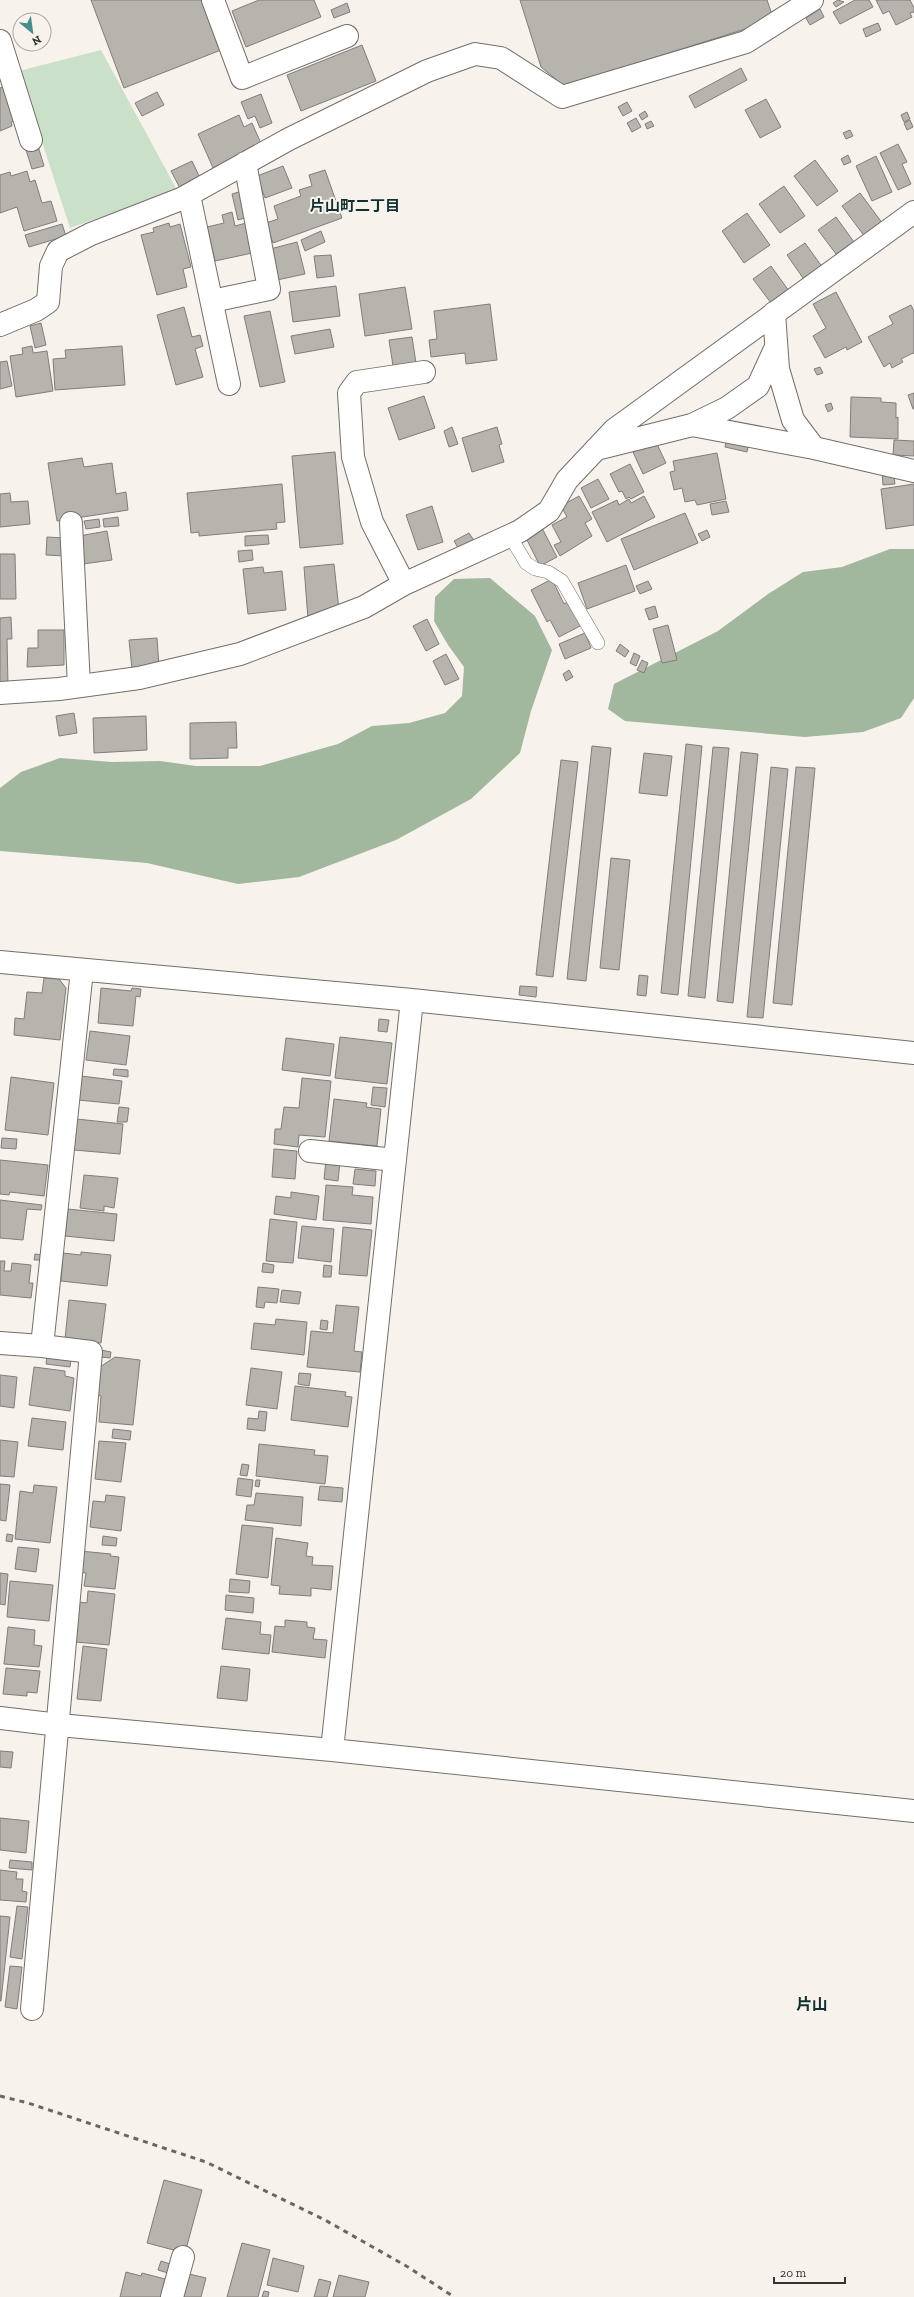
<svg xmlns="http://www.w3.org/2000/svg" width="914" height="2297" viewBox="0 0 914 2297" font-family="'Zilla Slab','Noto Sans JP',serif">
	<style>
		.green { fill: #cbe0c8 }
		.forest { fill: #a1b79e }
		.building { fill: #b7b3ad; stroke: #827d78 }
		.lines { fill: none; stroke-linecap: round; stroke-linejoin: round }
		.service-casing { stroke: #736e69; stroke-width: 14 }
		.minor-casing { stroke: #736e69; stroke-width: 24 }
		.service { stroke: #fff; stroke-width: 13 }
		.minor { stroke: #fff; stroke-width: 22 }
		.rail { stroke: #686563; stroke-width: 3; stroke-dasharray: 5 5; stroke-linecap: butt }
		.labels { text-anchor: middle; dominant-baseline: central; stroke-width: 4; stroke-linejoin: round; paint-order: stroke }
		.neighbourhood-label { font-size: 15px; font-weight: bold; fill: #0f3231; stroke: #f8f2ed }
		.quarter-label { font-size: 16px; font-weight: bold; fill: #0f3231; stroke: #f8f2ed }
	</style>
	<rect width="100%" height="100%" fill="#f8f2ed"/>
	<path class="green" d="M101,50L177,190L70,228L19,71Z"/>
	<path class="forest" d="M890,549H914V698L901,718L863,732L805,737L625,721L608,709L614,684L718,631L768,594L803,572L842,567Z
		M490,578L535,616L552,650L531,711L520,753L471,799L396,840L299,877L238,884L147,863L0,851V788L21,772L60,758L112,762L160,761L196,766H260L338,744L372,726L409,723L445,713L462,696L464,667L448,645L434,621L435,597L454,579Z"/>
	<path class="building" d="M91,0H202L221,50L124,88Z
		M259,0H314L321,17L246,47L232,11Z
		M520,0H767L774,20L564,86L541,67Z
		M838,0L844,2L836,7L833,3Z
		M855,0H869L873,7L840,24L833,12Z
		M876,0H910L914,8V12L910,13L912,17L896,25L889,11L883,14Z
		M347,3L350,12L334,18L331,10Z
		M820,9L824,17L810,25L806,18Z
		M878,23L881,30L866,37L863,29Z
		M362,45L376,81L301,111L287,75Z
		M741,68L747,80L695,108L689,96Z
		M3,87L15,121L11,122L12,126L0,131V88Z
		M157,92L164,105L142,116L135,103Z
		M261,94L272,123L260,128L255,116L248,119L241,102Z
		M766,99L781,127L760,138L745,110Z
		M627,102L632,111L623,116L618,107Z
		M645,111L648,116L642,120L639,115Z
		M907,112L910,119L904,122L901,115Z
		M239,115L244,127L252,123L263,148L214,170L198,134Z
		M636,118L641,127L632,132L627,123Z
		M910,120L913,127L907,130L904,123Z
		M651,121L654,126L647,129L645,124Z
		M850,130L853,136L846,139L843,133Z
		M898,144L907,162L902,164L911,184L898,190L880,153Z
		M38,146L44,166L32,169L26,150Z
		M848,155L851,162L844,165L841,159Z
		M876,156L892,192L872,201L856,166Z
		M815,160L838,191L817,206L794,176Z
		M192,161L201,180L181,190L171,171Z
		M283,166L292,188L265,198L257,176Z
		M325,170L342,218L273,243L266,223L278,219L274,206L301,196L299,190L312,186L309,175Z
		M27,171L30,182L35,180L42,203L51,201L57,221L24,231L17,207L0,213V175L10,172L11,176Z
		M784,186L805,216L780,233L759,204Z
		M242,191L248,217L238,220L232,194Z
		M860,193L883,224L865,237L842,206Z
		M232,212L235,226L250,222L257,252L215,261L207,227L224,223L222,215Z
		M747,213L770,245L744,263L722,231Z
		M836,217L854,242L836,254L818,230Z
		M169,223L170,227L180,224L191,267L183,269L187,287L157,295L141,235L154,232L153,228Z
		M62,224L66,236L29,247L25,235Z
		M321,231L325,242L305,251L301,240Z
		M297,242L305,274L277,280L270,249Z
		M805,243L823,268L805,281L787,255Z
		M331,255L334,276L317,278L314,256Z
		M771,266L789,291L771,303L753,279Z
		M336,286L340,316L293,322L289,292Z
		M405,287L412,329L365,336L359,294Z
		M836,292L862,342L847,350L846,347L825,358L813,336L826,328L813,304Z
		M490,304L497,360L466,364L465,353L431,357L429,340L437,339L434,311Z
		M911,305L914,311V354L913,353L901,359L903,362L892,368L890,363L884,367L868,337L893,324L889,316Z
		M184,307L192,337L200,335L203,346L195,349L203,377L176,385L157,315Z
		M270,311L285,382L260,387L244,316Z
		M41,323L46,345L35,348L30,326Z
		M330,329L334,347L295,354L291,336Z
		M412,337L416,363L393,366L389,340Z
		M32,346L33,353L47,351L53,391L16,397L10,356L23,354L22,348Z
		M122,346L125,385L55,390L53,359L66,358L65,350Z
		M7,361L12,386L0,389V362Z
		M820,367L823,373L817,375L814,369Z
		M914,393V409H913L908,395Z
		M424,396L435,428L399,440L388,408Z
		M851,397L881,398V402L896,403V418L898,417V439L850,437Z
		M831,403L833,409L828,412L825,405Z
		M452,427L458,444L449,447L444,431Z
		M497,427L502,444L499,445L504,462L472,472L462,438Z
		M727,437L749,442L747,452L725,447Z
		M894,440L914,441V456L893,455Z
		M656,442L666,463L643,474L633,452Z
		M335,452L343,544L300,548L292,456Z
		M717,453L726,499L697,505L695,500L685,502L682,488L674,490L670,472L675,471L673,461Z
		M82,458L84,467L112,463L116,494L126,492L128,510L57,521L48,463Z
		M630,464L644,492L631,499L629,497L626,499L622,491L619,492L610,474Z
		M893,470L895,484L883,485L882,472Z
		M598,479L609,499L591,508L581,488Z
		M282,484L285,522L276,523L277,529L199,536V532L191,533L187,493Z
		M914,484V525L886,529L881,489Z
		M10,493L11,502L28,501L30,524L0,527V494Z
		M579,496L592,519L585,523L592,536L560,556L554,545L561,542L552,525L567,517L561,506Z
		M644,496L655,517L607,542L592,512L617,500L619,505L629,499L631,503Z
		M726,501L729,512L712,515L710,504Z
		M432,506L443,542L418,550L406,515Z
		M685,513L698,543L634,570L621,539Z
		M118,517L119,526L104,527L103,519Z
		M99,519L100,527L86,529L84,521Z
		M542,528L557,557L540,566L525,536Z
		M707,530L710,537L702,541L698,534Z
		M107,531L112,560L83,564L79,536Z
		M469,533L475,542L460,551L454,541Z
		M268,535L269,544L245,546V536Z
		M47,537L66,538L65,556L46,555Z
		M252,550L253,560L239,562L238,551Z
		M0,554H15L16,599H0Z
		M334,564L339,610L308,619L304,567Z
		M626,565L635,591L587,609L578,583Z
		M263,567L264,573L282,571L286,610L248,614L243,569Z
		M552,579L564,604L569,601L582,625L559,637L550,620L547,622L531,590Z
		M648,581L652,589L640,594L636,586Z
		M655,606L658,617L649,620L645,609Z
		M11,617L12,639H7L8,685H0V618Z
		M427,619L439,644L426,651L413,626Z
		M668,625L677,660L662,663L653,629Z
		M38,630H64V665L27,667L28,648H38Z
		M585,633L591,648L565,659L559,644Z
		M157,638L159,666L132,669L129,640Z
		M620,644L629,651L625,657L616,651Z
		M634,653L640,656L636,666L630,663Z
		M446,654L459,679L445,685L433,661Z
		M642,660L648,663L644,673L637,670Z
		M569,670L573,677L566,681L563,674Z
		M74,713L77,733L59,736L56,716Z
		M146,716L147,750L94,753L93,718Z
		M236,722L237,748H228V758L190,759V723Z
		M686,744L702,746L678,995L661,993Z
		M592,746L611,748L586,981L567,979Z
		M713,747L729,748L705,998L688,996Z
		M741,752L758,754L733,1003L717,1001Z
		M644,753L672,756L667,796L639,793Z
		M561,760L578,762L553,977L536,975Z
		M771,767L788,769L763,1018L747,1017Z
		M796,767L815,768L792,1005L773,1003Z
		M611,858L630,860L619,970L600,968Z
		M639,975L648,976L646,996L637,995Z
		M44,978L59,979L66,988L60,1040L14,1035L15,1018L24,1019L27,992L42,993Z
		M520,986L537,987L536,997L519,995Z
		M101,988L131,991L132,988L141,989L140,997L136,996L133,1026L98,1023Z
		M379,1019L389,1020L387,1032L378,1031Z
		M90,1031L130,1036L126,1065L86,1060Z
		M340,1037L392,1043L387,1084L335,1078Z
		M286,1038L334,1044L330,1076L282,1070Z
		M114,1069L128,1070V1077L113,1075Z
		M81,1076L122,1081L119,1104L78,1100Z
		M11,1077L54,1083L48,1135L5,1130Z
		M302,1078L331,1081L325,1137L299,1135L298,1147L274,1144L275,1129H281L284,1107L299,1108Z
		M373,1087L387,1088L385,1107L371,1105Z
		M334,1099L367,1103L366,1107L381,1109L377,1146L329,1141Z
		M119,1107L129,1108L127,1122H117Z
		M77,1119L123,1124L120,1154L74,1150Z
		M2,1138L17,1139L16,1149L1,1148Z
		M274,1149L297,1151L295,1179L272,1177Z
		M0,1160L48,1165L44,1196L10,1192L9,1195L0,1194Z
		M326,1160L340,1162L338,1181L324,1179Z
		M355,1169L376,1171L375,1186L353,1184Z
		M84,1175L118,1178L114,1208L104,1206V1211L80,1208Z
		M326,1185L353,1187L352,1195L373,1197L371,1224L323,1220Z
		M291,1192L319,1196L316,1220L274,1214L276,1196L291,1198Z
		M0,1200L42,1205L41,1210L27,1209L23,1240L0,1238Z
		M68,1209L117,1214L114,1241L65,1236Z
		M270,1219L297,1222L293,1263L266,1261Z
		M302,1226L334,1229L331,1262L298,1258Z
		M343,1227L372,1230L367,1276L339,1274Z
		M81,1252L111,1255L107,1286L61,1281L63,1253L81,1255Z
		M35,1254L42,1255V1260H34Z
		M0,1261H5L4,1271H11L12,1263L31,1265L29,1283H33L31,1298L0,1295Z
		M263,1263L274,1265L273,1273L262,1272Z
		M324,1265L332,1266L331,1277H323Z
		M258,1287L279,1289L277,1303L265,1302L264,1308L256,1307Z
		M282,1290L301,1292L299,1304L280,1302Z
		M69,1300L106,1304L101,1343L65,1339Z
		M336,1305L359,1307L354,1351L362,1352L360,1372L307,1367L311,1331L333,1333Z
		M276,1319L307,1322L304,1355L251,1349L254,1323L275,1325Z
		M321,1320L328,1321L327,1330L320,1329Z
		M101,1350L111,1352L110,1358L100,1357Z
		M47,1356L71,1359L70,1367L46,1364Z
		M115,1357L140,1360L133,1425L99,1422L101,1396L97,1395L100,1367Z
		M34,1367L65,1371V1376L74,1378L70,1411L29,1405Z
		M251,1368L282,1372L277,1409L246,1405Z
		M299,1373L311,1374L309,1386L298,1384Z
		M0,1375L17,1377L14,1408L0,1406Z
		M295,1386L346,1392L345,1396L352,1397L348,1427L291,1420Z
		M259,1411L267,1412L265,1431L247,1429L248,1418L258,1419Z
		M32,1418L66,1422L63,1450L28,1446Z
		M113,1429L131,1431L130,1440L112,1438Z
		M0,1440L18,1442L14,1477L0,1476Z
		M99,1441L126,1443L121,1482L95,1479Z
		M259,1444L315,1450L314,1455L328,1456L325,1484L256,1476Z
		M242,1464L249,1465L247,1476L240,1475Z
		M238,1478L253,1480L251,1497L236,1495Z
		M256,1480H260L259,1487L255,1486Z
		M0,1484L10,1485L6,1521L0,1520Z
		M34,1485L57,1487L50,1543L15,1539L20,1491L33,1493Z
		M320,1486L343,1488L342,1502L318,1500Z
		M256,1493L303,1497L301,1526L245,1520L247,1505H254Z
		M106,1495L125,1497L121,1531L90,1527L93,1501L105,1502Z
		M242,1525L273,1528L268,1578L236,1574Z
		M7,1534L13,1535L12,1542L6,1541Z
		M103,1536L117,1538L116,1546L102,1545Z
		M276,1538L308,1543L306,1556L313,1557L312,1565L333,1566L331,1590L311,1588V1596L279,1594L280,1586L271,1585Z
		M18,1547L39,1549L36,1572L15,1569Z
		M80,1551L111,1554L110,1556L119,1557L115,1589L84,1586L86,1573L78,1572Z
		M0,1573L8,1574L5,1605L0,1604Z
		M230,1579L250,1581L249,1593L229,1592Z
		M10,1581L53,1585L49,1621L7,1617Z
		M88,1591L115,1594L109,1645L75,1642L79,1602L87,1603Z
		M226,1595L254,1598L253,1613L225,1610Z
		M226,1618L261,1622L260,1634L271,1635L269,1654L222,1649Z
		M285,1620L307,1622V1627L315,1628L313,1639L327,1640L325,1658L272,1652L275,1626L285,1627Z
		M8,1627L35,1630L34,1645L42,1646L39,1667L4,1664Z
		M83,1646L107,1649L101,1701L77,1699Z
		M221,1666L250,1669L247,1701L217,1698Z
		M6,1668L40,1671L37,1693L27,1692V1696L3,1694Z
		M0,1751L13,1752L11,1768L0,1767Z
		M0,1818L29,1821L26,1853L0,1850Z
		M10,1860L32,1862V1870L9,1868Z
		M0,1870L17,1872L16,1879H23L22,1891L27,1892L26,1902L0,1900Z
		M17,1906L28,1907L22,1959L10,1957Z
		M0,1916L10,1917L1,2001H0Z
		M10,1966L22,1967L17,2009L5,2007Z
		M164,2180L202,2190L185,2253L147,2243Z
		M242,2243L270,2250L258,2297H227Z
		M273,2258L304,2266L298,2292L267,2285Z
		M161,2261L170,2264L168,2273L158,2270Z
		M126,2272L141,2276L142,2273L165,2279L161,2297H120Z
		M185,2273L206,2278L201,2297H178Z
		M339,2275L369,2282L365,2297H333Z
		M319,2279L331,2282L327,2297H314Z
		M264,2291L269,2292L268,2297H262Z"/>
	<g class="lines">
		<g class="service-casing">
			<path id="service" d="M510,536L526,563L535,569L548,572L562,581L598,643"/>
		</g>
		<g class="minor-casing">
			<path id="minor" d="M213,0L242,78L347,36
				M0,41L31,140
				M189,195L229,384
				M212,301L269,289L245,163
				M774,313L778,369L793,420L814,448L914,471
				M0,325L36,310L48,302L51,266L58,251L91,234L181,199L289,139L427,71L475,54L501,58L562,97L746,42L812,0
				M692,425L727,408L758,386L776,347
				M596,449L692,425L814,448
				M71,523L79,686
				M404,584L372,522L353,457L349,393L357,382L424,372
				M0,693L59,689L139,678L240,654L364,607L404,584L520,531L549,511L567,480L614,430L914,212
				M0,962L412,1000L914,1053
				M310,1151L395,1160
				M0,1343L42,1346
				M0,1718L59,1725L332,1750L914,1811
				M332,1750L412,1000
				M32,2009L91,1352L42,1346L82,970
				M172,2297L183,2257"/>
		</g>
		<use href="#service" class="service"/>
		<use href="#minor" class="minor"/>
		<path class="rail" d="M0,2096L28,2103L206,2162L325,2220L408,2267L454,2297"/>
	</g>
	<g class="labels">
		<g class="neighbourhood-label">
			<text x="355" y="206">片山町二丁目</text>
		</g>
		<g class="quarter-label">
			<text x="812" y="2004">片山</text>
		</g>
	</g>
	<g transform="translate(32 32) rotate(151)"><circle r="19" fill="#f8f2ed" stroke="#aaa6a2"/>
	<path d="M0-3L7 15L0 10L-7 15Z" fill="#468d8b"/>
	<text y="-6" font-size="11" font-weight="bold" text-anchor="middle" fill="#353331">N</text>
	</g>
	<path d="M774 2277v6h71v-6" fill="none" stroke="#353331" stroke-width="2"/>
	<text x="780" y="2277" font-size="12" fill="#353331" stroke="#f8f2ed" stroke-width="3" paint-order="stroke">20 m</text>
</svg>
